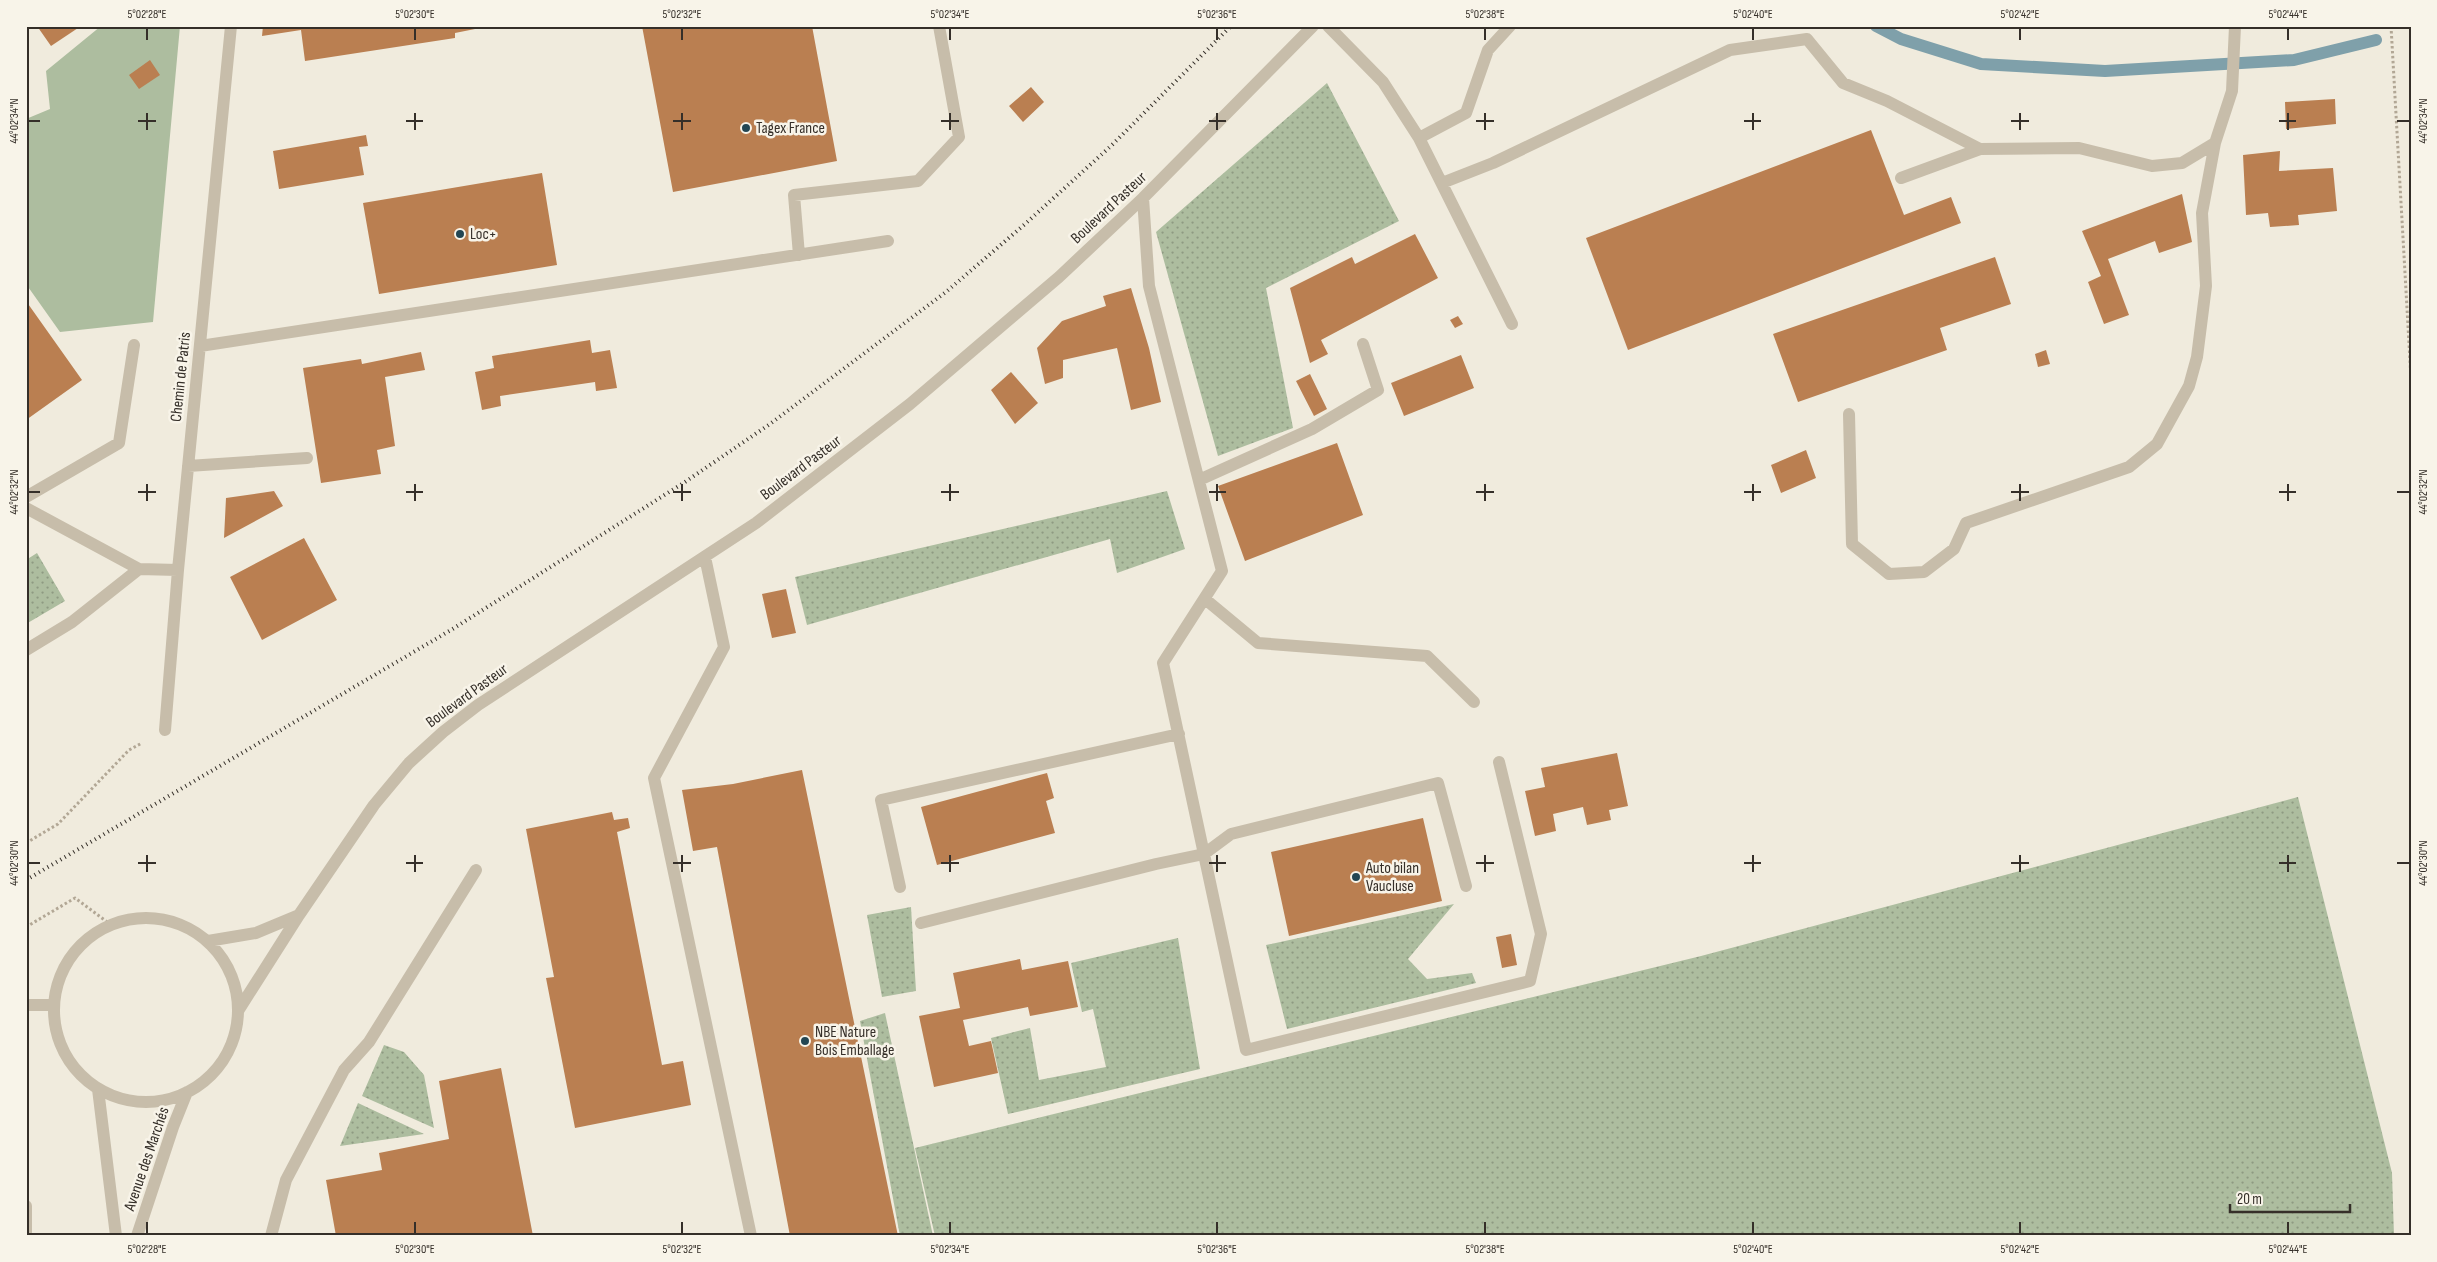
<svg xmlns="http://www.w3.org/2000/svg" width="2437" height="1262" viewBox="0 0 2437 1262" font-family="'Sofia Sans Condensed',sans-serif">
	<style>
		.grass { fill: url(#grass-dots) }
		.green { fill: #adbd9f }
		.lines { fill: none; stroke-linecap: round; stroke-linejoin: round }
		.stream { stroke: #7fa0aa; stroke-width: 12 }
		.building { fill: #ba7f51 }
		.path { stroke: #b2a795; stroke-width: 3; stroke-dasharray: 2.5 2.5; stroke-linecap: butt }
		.minor { stroke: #c7bdaa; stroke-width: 12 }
		.rail { stroke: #352f29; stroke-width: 4; stroke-dasharray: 1 4; stroke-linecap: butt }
		.ticks { fill: none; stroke: #352f29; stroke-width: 2 }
		.poi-dot { fill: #234653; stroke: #f8f4e9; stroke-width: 2 }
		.labels { text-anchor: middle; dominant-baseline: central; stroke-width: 5; stroke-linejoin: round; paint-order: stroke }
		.poi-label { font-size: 16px; fill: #352f29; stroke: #f8f4e9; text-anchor: start }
		.street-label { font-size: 16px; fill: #352f29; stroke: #f8f4e9 }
		.neatline { fill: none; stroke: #352f29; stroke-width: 2 }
		.ticks-label { font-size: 12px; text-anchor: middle; fill: #352f29 }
	</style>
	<defs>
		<pattern id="grass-dots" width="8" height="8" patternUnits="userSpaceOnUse" patternTransform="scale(1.25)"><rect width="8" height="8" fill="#adbd9f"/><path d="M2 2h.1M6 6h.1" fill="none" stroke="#8e9a82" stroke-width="1.8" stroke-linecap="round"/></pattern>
	</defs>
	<rect width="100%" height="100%" fill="#f0ebdd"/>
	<path class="grass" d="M1327,83L1399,221L1266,288L1293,428L1218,456L1156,232Z
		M1167,491L1185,549L1117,573L1110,539L807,625L795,577Z
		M37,553L65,601L26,624V560Z
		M2298,797L2392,1173L2394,1236H935L915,1148L1701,956Z
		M1454,904L1408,959L1427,979L1472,973L1476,983L1287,1029L1266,945Z
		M911,907L916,991L882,997L867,915Z
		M1178,938L1200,1069L1008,1114L991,1038L1030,1028L1039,1080L1106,1067L1093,1009L1082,1012L1071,963Z
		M885,1013L933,1236H900L860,1021Z
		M384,1045L404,1052L424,1075L434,1128L362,1096Z
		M358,1103L424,1134L340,1146Z"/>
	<path class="green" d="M101,26H180L153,322L60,332L26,284V119L50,109L46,71Z"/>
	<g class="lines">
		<path class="stream" d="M1876,26L1901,39L1981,64L2105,71L2294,60L2376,40"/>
	</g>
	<path class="building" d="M37,26H81L51,46Z
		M263,26H480V28L455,33V38L305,61L301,30L262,36Z
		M642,26H812L837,161L673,192Z
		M150,60L160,75L139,89L129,75Z
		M1031,87L1044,102L1023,122L1009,106Z
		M2335,99L2336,124L2286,129L2285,102Z
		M1871,130L1904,215L1951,197L1961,223L1628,350L1586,238Z
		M366,135L368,146L359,147L364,175L279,189L273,151Z
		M2280,151L2279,171L2333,168L2337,211L2298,215L2299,225L2270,227L2268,213L2246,215L2243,155Z
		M542,173L557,265L379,294L363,203Z
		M2182,194L2192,242L2159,253L2155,241L2108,259L2129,315L2104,324L2088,282L2101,276L2082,231Z
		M1415,234L1438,278L1321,340L1328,354L1310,363L1290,288L1352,257L1355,264Z
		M1995,257L2011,304L1940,328L1947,350L1798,402L1773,334Z
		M1131,288L1149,348L1161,402L1131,410L1117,348L1063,360V378L1045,384L1037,348L1062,321L1106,306L1103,296Z
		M26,301L82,380L26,420Z
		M1458,316L1463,324L1455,328L1450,320Z
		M590,340L592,353L610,350L617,388L596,391L595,382L500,396L501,406L482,410L475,372L494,368L492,356Z
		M2046,350L2050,364L2038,367L2035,354Z
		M421,352L425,370L385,377L395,446L377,450L381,474L321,483L303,368L361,359L362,364Z
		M1461,355L1474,388L1404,416L1391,383Z
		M1011,372L1038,403L1015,424L991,390Z
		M1310,374L1327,409L1314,416L1296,381Z
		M1337,443L1363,515L1245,561L1218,486Z
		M1806,450L1816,478L1781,493L1771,465Z
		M274,491L283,506L224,538L226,498Z
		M304,538L337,600L262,640L230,577Z
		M786,589L796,633L772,638L762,594Z
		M1617,753L1628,806L1609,810L1611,820L1587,825L1583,807L1553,814L1556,831L1535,836L1525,791L1545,787L1541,768Z
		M802,770L898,1236H790L717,847L693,851L682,790L733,784Z
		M1047,773L1054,798L1046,801L1055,833L937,865L921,807Z
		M612,812L614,820L628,818L630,828L617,832L662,1065L683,1061L691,1105L575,1128L546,978L554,977L526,829Z
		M1423,818L1442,901L1289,936L1271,852Z
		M1511,934L1517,965L1502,968L1496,937Z
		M1020,959L1022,970L1068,961L1078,1007L1030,1016L1028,1007L963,1020L969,1046L991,1041L998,1073L934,1087L919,1016L960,1008L953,973Z
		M501,1068L533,1236H336L326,1180L382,1170L379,1153L449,1139L439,1081Z"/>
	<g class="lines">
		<path class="path" d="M2391,26L2411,379
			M26,843L58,824L129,750L142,743
			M26,927L75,898L110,924"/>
		<path class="minor" d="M1328,26L1383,82L1419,138L1512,324
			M1419,138L1466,113L1488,50L1510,26
			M1901,178L1980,149L2079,148L2152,166L2182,163L2215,143
			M1442,183L1493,163L1730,50L1807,39L1843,83L1887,101L1980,149
			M1143,198L1149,286L1222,571L1163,663L1246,1050L1530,981L1541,934L1499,762
			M799,255L794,195L918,181L959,137L939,26
			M200,346L888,241
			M1849,414L1852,544L1889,574L1924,572L1954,549L1966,523L2129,467L2157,444L2189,386L2197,357L2206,286L2202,213L2215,143L2232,91L2235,26
			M188,466L307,458
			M1199,480L1312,429L1378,390L1363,344
			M26,497L119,443L134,345
			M26,508L139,569L178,570
			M705,557L724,647L654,778L751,1236
			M1205,599L1258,643L1427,656L1474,702
			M26,650L72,622L139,569
			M165,730L178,570L231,26
			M900,887L881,800L1179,734
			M54 1010a92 92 0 1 1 184 0a92 92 0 1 1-184 0Z
			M921,923L1156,864L1204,854L1231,834L1438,783L1466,886
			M208,941L256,933L299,915
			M26,1005H53
			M238,1011L299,915L374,805L409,763L443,732L478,705L756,523L910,404L1059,277L1143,198L1313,26
			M98,1089L116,1236
			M26,1206V1236
			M137,1236L173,1127L187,1092
			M271,1236L286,1180L344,1070L369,1042L476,870"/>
		<path class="rail" d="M26,880L451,630L685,482L770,424L946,292L1025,224L1112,145L1231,26"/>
	</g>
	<path class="ticks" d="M147,28V40M415,28V40M682,28V40M950,28V40M1217,28V40M1485,28V40M1753,28V40M2020,28V40M2288,28V40M147,113V130M415,113V130M682,113V130M950,113V130M1217,113V130M1485,113V130M1753,113V130M2020,113V130M2288,113V130M28,121H40M138,121H156M406,121H423M673,121H691M941,121H959M1209,121H1226M1476,121H1494M1744,121H1761M2011,121H2029M2279,121H2296M2397,121H2410M147,484V501M415,484V501M682,484V501M950,484V501M1217,484V501M1485,484V501M1753,484V501M2020,484V501M2288,484V501M28,492H40M138,492H156M406,492H423M673,492H691M941,492H959M1209,492H1226M1476,492H1494M1744,492H1761M2011,492H2029M2279,492H2296M2397,492H2410M147,855V872M415,855V872M682,855V872M950,855V872M1217,855V872M1485,855V872M1753,855V872M2020,855V872M2288,855V872M28,863H40M138,863H156M406,863H423M673,863H691M941,863H959M1209,863H1226M1476,863H1494M1744,863H1761M2011,863H2029M2279,863H2296M2397,863H2410M147,1222V1234M415,1222V1234M682,1222V1234M950,1222V1234M1217,1222V1234M1485,1222V1234M1753,1222V1234M2020,1222V1234M2288,1222V1234"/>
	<g class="poi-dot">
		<circle cx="746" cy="128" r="5"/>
		<circle cx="460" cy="234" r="5"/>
		<circle cx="1356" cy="877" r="5"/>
		<circle cx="805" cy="1041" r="5"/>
	</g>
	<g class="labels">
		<g class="poi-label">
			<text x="756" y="128">Tagex France</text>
			<text x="470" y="234">Loc+</text>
			<text x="1366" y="868">Auto bilan<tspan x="1366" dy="18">Vaucluse</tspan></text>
			<text x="815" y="1032">NBE Nature<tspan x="815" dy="18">Bois Emballage</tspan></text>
		</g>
		<g class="street-label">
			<text transform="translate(1109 208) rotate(-43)">Boulevard Pasteur</text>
			<text transform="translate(181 377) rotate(-84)">Chemin de Patris</text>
			<text transform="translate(801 468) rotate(-37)">Boulevard Pasteur</text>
			<text transform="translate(467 696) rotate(-36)">Boulevard Pasteur</text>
			<text transform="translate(147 1159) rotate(-71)">Avenue des Marchés</text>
		</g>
	</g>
	<rect width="2437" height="1262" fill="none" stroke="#f8f4e9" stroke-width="55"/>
	<path d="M2230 1204v8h120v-8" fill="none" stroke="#352f29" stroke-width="2.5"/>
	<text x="2237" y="1204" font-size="15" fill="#352f29" stroke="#f8f4e9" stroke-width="4" paint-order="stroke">20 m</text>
	<rect x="28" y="28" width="2382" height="1206" class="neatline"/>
	<g class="ticks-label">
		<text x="147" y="18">5°02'28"E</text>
		<text x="415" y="18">5°02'30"E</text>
		<text x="682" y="18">5°02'32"E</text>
		<text x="950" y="18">5°02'34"E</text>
		<text x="1217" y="18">5°02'36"E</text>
		<text x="1485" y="18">5°02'38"E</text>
		<text x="1753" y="18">5°02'40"E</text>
		<text x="2020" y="18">5°02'42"E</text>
		<text x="2288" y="18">5°02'44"E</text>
		<text transform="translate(14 121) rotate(-90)" y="4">44°02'34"N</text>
		<text transform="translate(2423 121) rotate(-90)" y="4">44°02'34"N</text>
		<text transform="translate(14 492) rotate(-90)" y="4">44°02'32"N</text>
		<text transform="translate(2423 492) rotate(-90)" y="4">44°02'32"N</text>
		<text transform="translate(14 863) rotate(-90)" y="4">44°02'30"N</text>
		<text transform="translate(2423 863) rotate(-90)" y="4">44°02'30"N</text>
		<text x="147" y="1253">5°02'28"E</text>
		<text x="415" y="1253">5°02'30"E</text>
		<text x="682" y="1253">5°02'32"E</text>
		<text x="950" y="1253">5°02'34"E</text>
		<text x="1217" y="1253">5°02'36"E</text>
		<text x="1485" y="1253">5°02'38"E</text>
		<text x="1753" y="1253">5°02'40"E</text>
		<text x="2020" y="1253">5°02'42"E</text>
		<text x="2288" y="1253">5°02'44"E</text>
	</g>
</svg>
